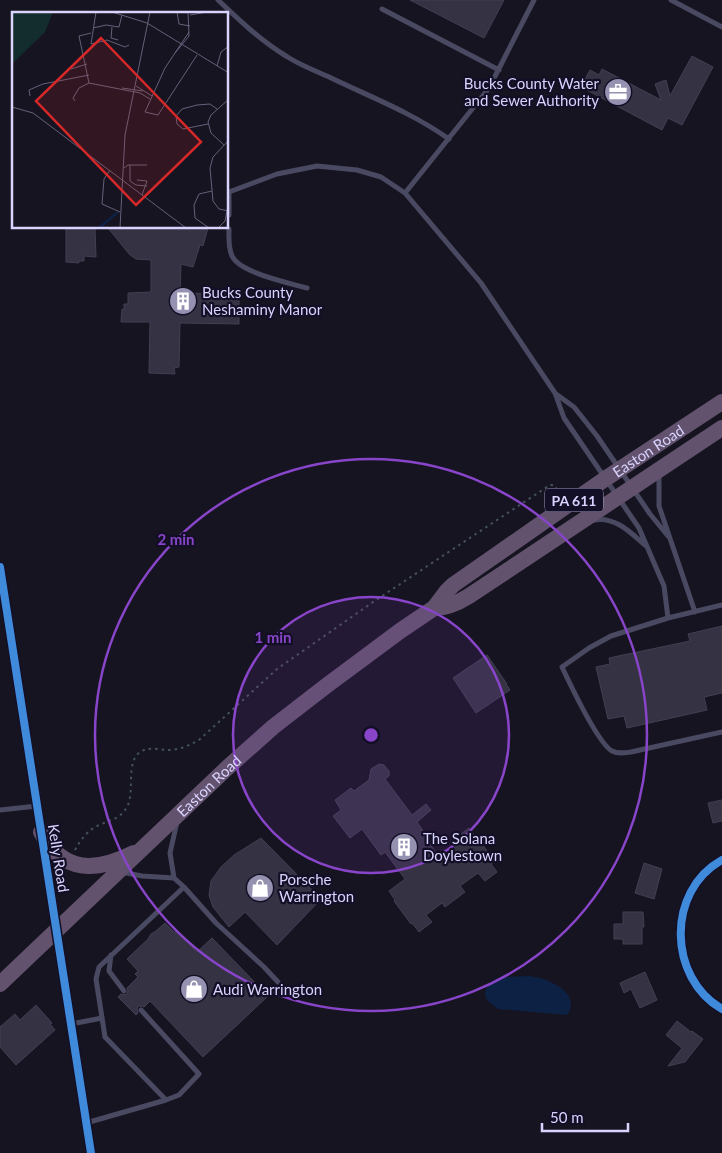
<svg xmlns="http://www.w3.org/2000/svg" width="722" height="1153" viewBox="0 0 722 1153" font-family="Lato,sans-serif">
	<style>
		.water { fill: #0d2144 }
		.building { fill: #343243; stroke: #433f54 }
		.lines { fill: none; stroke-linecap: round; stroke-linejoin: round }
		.path { stroke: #44505f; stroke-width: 2; stroke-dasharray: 2.5 4; stroke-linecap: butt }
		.service { stroke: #4a4962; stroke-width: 5 }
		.minor { stroke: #4a4962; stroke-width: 10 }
		.trunk { stroke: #62526e; stroke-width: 16 }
		.cycleway-casing { stroke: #130f26; stroke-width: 11 }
		.cycleway { stroke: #408adc; stroke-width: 8 }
		.ring { fill: none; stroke: #8945c9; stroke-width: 2.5 }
		.labels { text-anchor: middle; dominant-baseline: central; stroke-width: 4.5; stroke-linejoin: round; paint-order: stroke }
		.shield { fill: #130f26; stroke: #9e99be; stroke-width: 1 }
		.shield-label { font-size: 14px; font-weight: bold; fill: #d9d4ff }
		.poi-label { font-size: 15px; fill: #d9d4ff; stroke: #130f26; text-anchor: start }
		.street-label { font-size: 15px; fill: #d9d4ff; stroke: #130f26 }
		.inset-river { fill: none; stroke: #0d2144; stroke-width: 2.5 }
		.inset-road { fill: none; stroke: #64617a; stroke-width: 1 }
		.view { fill: #d62828; fill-opacity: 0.15; stroke: #d62828; stroke-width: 2.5 }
		.inset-edge { fill: none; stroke: #d9d4ff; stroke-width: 2.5 }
		.centre { fill: #8945c9; stroke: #130f26; stroke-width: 2.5 }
		.ring-label { font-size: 15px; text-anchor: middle; font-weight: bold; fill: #8945c9; stroke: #130f26; stroke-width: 4.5; stroke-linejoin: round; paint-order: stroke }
	</style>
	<rect width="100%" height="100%" fill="#161421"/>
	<path class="water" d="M528,976C533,977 538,977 543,979C559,984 580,998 567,1015L498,1009C495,1006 490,1004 488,1001C480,992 490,980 500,978C508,976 519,977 528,976Z"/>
	<path class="building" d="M410,0H504L484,38Z
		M692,56L713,67L682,125L668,118L662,130L581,87L590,70L599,75L602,69L661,100L655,84L666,80L670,96Z
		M66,228H95L96,257L84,256V261H79V263L66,262Z
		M108,228H208L203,246L200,245L193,267L181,264L180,293L233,294V298H239V324L180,323L179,367L174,368L175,374L149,373L150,322H121L122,309L124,310V304H128V293L151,292V260L136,259L130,255Z
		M722,626V693L704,697L707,710L627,728L624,716L608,719L596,667L610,664L609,658L690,641L688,634Z
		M487,655L507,684H506L510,690L476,713L453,678Z
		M379,764L384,765L389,771V776L385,779L412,815L426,804L431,810L417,822L426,835L424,836L440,858L458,845L453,840L469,828L495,861L491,864L497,872L485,881L478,873L460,886L465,892L445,907L442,903L426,915L432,922L419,932L412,923L411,924L394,901L395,900L389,891L405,879L385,852L381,855L362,829L350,838L333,816L341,810L335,800L351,788L354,791L369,780L371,769Z
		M722,800V821L713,823L708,803Z
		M261,838L321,899L277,945L245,912L229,927L213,907L209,895L211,881L221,867L234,855Z
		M644,863L662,869L654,899L635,893Z
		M623,912H643L644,927H642V944H623V939H614V924H623Z
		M165,923L175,933L176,931L197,952L212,938L268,996L203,1057L150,1001L144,1007L142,1006H138L137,1009L138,1013L136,1015L118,997L121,994L124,995L127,994L128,991L127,988L138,977L135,974L138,971L127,959L148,939L151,934L156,931Z
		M645,972L657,1000L640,1008L631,989L624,993L620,983Z
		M36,1005L52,1023L50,1024L55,1030L16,1065L0,1047V1027L15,1014L20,1020Z
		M677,1021L691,1032L692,1031L703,1039L685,1062L668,1066L682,1048L666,1035Z"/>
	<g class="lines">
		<path class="path" d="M75,850C81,839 88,830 99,825C108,821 119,819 125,810C137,795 124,764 140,752C149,746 160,750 170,750C181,749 190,745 199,740L277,669L376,600L550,485H554L558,491"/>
		<path class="service" d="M218,0C239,20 260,40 286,56C298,64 313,70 327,76C368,96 411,112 449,139
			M671,0L722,27
			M382,9L499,70
			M405,193L489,88L534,0
			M229,215V192L277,174L317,166L357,170L381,177L405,193L481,283L555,393L564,418L639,528L664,586L668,618
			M229,229C229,238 228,247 232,256C240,273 289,283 307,288
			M556,394L574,407L597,436L650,514L668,536
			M659,473V506L695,612
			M594,520C615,516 631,533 645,545
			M722,605L668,618L611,636L589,648L562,667C570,684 598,743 612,751C618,754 624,753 631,752L722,732
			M0,810L37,806
			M121,872L142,876L174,878L184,887L216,923L264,967L278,982
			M174,878L170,853L177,822
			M111,955L109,971L124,991
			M71,1024L102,1018
			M166,1100L105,1037L96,979L99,967L184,887
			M86,1123L166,1100L179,1095L199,1074L141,1010"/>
		<path class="minor" d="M0,567L91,1153
			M722,860C666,891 668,978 722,1009"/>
		<g class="trunk">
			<path d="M434,608C447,608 458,603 469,596L722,428"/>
			<path d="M41,832C63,874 96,872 134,853"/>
			<path id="s1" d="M0,984L227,768L273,727L326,686L400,631L434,608L446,592L453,585L605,479L722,402"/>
		</g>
		<g class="cycleway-casing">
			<path id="cycleway" d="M0,567L91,1153
				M722,860C666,891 668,978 722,1009"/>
		</g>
		<use href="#cycleway" class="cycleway"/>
	</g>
	<circle cx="371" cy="735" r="138" fill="#8945c9" fill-opacity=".12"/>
	<g class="ring">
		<circle cx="371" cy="735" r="138"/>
		<circle cx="371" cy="735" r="276"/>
	</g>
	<defs>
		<g id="office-disc" transform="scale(1.4375)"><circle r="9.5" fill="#9591b1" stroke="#130f26"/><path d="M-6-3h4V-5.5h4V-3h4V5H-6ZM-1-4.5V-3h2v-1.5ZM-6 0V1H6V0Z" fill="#fff"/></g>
		<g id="building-disc" transform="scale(1.4375)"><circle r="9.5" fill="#9591b1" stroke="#130f26"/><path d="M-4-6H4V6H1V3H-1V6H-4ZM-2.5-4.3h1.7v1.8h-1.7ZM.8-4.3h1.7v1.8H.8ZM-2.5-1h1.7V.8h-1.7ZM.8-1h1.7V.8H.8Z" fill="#fff"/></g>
		<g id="shop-disc" transform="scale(1.4375)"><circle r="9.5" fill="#9591b1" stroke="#130f26"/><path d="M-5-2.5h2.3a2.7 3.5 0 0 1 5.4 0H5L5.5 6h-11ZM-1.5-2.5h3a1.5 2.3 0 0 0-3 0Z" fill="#fff"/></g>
	</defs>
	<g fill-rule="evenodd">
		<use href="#office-disc" x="618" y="92"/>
		<use href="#building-disc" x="183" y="301"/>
		<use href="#building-disc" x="404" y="847"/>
		<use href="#shop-disc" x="260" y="888"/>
		<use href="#shop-disc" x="194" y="989"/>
	</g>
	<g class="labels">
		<rect class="shield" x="545" y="488.5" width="58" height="23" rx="4"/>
		<g class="shield-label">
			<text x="574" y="500">PA 611</text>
		</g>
		<g class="poi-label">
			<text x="599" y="83" text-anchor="end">Bucks County Water<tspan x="599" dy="17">and Sewer Authority</tspan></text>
			<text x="202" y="292">Bucks County<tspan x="202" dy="17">Neshaminy Manor</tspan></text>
			<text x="423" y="838">The Solana<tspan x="423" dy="17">Doylestown</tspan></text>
			<text x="279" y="879">Porsche<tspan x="279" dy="17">Warrington</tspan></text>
			<text x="213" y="989">Audi Warrington</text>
		</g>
		<g class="street-label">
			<text stroke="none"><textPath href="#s1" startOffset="842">Easton Road</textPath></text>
			<text stroke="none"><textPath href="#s1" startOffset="288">Easton Road</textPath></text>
			<text transform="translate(59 858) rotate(81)">Kelly Road</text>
		</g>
	</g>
	<g transform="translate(12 12)">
		<rect width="216" height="216" fill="#161421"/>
		<path d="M0,0H41L33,20L0,52Z" fill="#132c2d"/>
		<path class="inset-river" d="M87,216L106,200"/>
		<path class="inset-road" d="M84,0L79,32L95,28L113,35L117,33M100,0L135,11M165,0L167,12L178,14M178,3L195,0M135,11L217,61M100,15L99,26L106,28M81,16L94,13L107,15L110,3M177,20L153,56L133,100L146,103L185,43M163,41L177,24L176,0M205,54L209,40L217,34M59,57L75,52M77,71L67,24L79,21M124,74L140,84M110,76L131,79M18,84L17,78L31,72L77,63M63,89L61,86L67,76L77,71L128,81L138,87M0,95L21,101L174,216M196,112L171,117L165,112L164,104L170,97L185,93L198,92L205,97M217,128L201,145L198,156L201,189L207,197L217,199M212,133L199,121L196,110L199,103L217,87M118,153V169L124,173L135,174M112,156L116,153H135M98,158L92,167L90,192L108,200M125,168L135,169L130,183M108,216L113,123L138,0M197,216L183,206L182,193L187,182L200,179M206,216L213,209L215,199"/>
		<path class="view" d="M89,26L189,130L124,193L24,89Z"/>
		<rect width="216" height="216" class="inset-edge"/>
	</g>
	<circle cx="371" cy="735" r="8" class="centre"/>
	<g class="ring-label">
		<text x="176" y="545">2 min</text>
		<text x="273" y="643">1 min</text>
	</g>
	<path d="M542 1123v8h86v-8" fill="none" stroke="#d9d4ff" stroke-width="2.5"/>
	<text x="550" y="1123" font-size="15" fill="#d9d4ff" stroke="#130f26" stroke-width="4" paint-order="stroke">50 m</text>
</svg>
